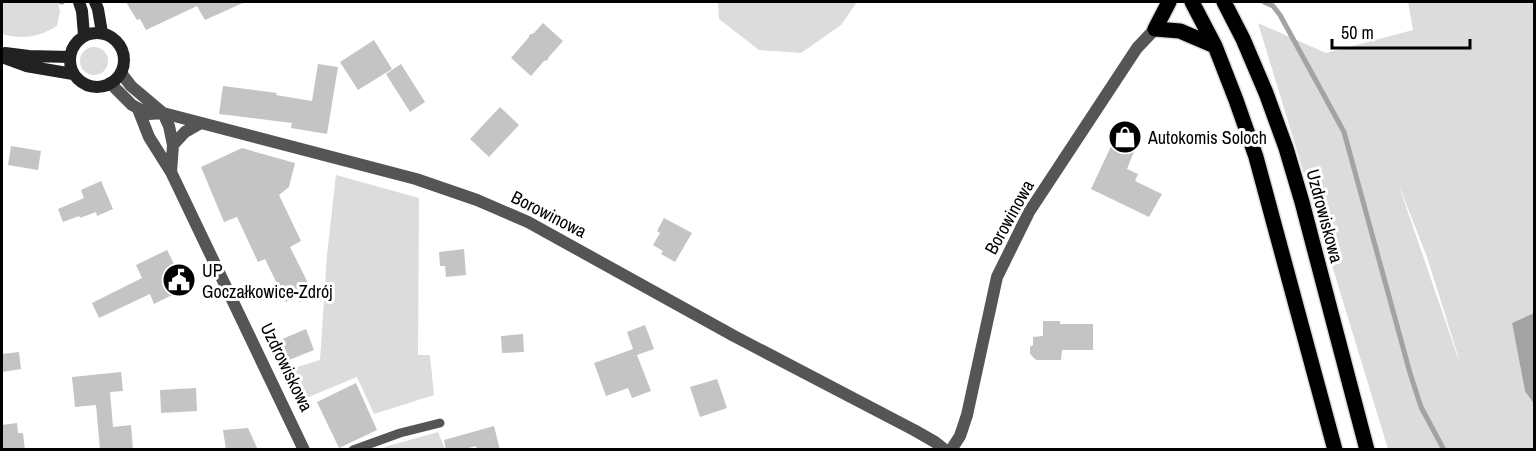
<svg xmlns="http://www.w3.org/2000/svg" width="1536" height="451" viewBox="0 0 1536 451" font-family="'Archivo Narrow',sans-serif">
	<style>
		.green { fill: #dcdcdc; fill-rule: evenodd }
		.water { fill: #a3a3a3 }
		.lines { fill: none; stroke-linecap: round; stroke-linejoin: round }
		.stream { stroke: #a3a3a3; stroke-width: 5 }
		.building { fill: #c4c4c4 }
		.primary-casing { stroke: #dbdbdb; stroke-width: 18 }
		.lane { stroke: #555; stroke-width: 9 }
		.street { stroke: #555; stroke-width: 12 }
		.secondary { stroke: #222; stroke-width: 12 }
		.primary { stroke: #000; stroke-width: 15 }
		.labels { text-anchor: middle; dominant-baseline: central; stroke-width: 6; stroke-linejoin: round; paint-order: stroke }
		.poi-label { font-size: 18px; fill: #000; stroke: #fff; text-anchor: start }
		.street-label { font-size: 18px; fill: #000; stroke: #fff }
	</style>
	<rect width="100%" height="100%" fill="#fff"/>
	<path class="green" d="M2,2H58L60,11L57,26C39,37 22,40 2,34Z
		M718,2H857L841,25L801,53L759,50L719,19Z
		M1408,2H1534V313L1512,323L1525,390L1534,404V449H1388L1258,23L1326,53L1413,30ZM1398,183L1427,257L1459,359L1458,358Z
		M80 61a14 14 0 1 1 28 0a14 14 0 1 1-28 0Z
		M336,175L419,198L418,355H430L434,395L374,414L357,377L306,398L291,369L320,360L327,255Z
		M438,432L445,449H380L388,446Z"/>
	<path class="water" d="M1534,313V404L1525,391L1512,323Z"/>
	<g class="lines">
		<path class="stream" d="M61,2H62
			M1264,2L1273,6L1280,15L1344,132L1410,373L1421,407L1444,450"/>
	</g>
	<path class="building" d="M126,2H245L205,20L197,6L146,30L140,19L137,20Z
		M543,23L563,41L548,58V60L544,61L531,76L511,58L529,37V35L534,33Z
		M374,40L392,69L358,90L340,62Z
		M318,64L338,67L327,134L291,128L292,123L219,114L223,86L277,93L276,95L312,101Z
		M401,64L425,102L410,112L386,74Z
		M500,107L519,125L489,157L470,139Z
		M1115,124L1141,134L1127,169L1138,174L1135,181L1162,194L1149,217L1091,189L1113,142L1109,141Z
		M11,146L41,151L38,170L8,165Z
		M242,148L295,163L289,187L279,195L301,241L290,247L314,295L299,302L297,297L286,302L265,259L258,262L237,217L224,222L201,167Z
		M101,181L113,209L97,216L96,212L80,218L79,216L63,222L58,209L84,198L81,190Z
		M664,218L692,233L675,262L661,254L663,251L653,245L660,233L657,231Z
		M464,249L466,275L446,277L445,266H440L439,252Z
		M167,250L186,288L154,304L150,294L99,318L92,303L142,278L136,265Z
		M1043,321H1060V324H1093V350H1062L1061,360H1036L1030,354V347L1033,345V337L1043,336Z
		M645,325L654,349L637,355L651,391L632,398L628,388L606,396L594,363L633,349L627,332Z
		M306,329L314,350L289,360L280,340Z
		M523,334L524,352L502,353L501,336Z
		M19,352L21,369L2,372V354Z
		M121,372L123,391L110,392L113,427L131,425L133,450H100L96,405L75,407L72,377Z
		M717,379L727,408L700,417L690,387Z
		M356,383L377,430L339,448L317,402Z
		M196,388L197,411L161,413L160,390Z
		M17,423L18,433H23L25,450H2V425Z
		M494,426L500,450H477L476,446L461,450H446L444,440Z
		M248,428L258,450H226L223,430Z"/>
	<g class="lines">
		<g class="primary-casing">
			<path id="primary" d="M1169,2L1155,29L1180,31L1215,46
				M1192,2L1215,46L1236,100L1256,157L1335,450
				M1224,2L1243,39L1266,93L1286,148L1302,202L1367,450"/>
		</g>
		<path class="lane" d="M353,450L400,433L440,423"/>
		<path class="street" d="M121,73L131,86L163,113L169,126L173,145L171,172
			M110,83L132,105L149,114L163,113L416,179L477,200L528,222L734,336L914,430L935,442L945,450
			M138,109L149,137L171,172L304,450
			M173,145L185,132L199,124
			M951,450L960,436L967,415L997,277L1029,212L1137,48L1155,29"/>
		<path class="secondary" d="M79,2L82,11L84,35
			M95,2L98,9L102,33
			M70 60a27 27 0 1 1 54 0a27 27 0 1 1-54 0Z
			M5,53L29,56L70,57
			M2,57L26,66L73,74"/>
		<use href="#primary" class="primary"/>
	</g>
	<defs>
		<g id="shop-disc" transform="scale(1.725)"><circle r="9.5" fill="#000" stroke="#fff"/><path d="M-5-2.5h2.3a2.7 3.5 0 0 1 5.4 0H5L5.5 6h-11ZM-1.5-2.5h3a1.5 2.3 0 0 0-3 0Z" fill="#fff"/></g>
		<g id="civic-disc" transform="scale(1.725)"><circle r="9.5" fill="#000" stroke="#fff"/><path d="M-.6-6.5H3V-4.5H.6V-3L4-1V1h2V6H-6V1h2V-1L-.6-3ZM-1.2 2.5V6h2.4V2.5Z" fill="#fff"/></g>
	</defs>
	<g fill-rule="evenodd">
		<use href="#shop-disc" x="1125" y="137"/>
		<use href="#civic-disc" x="179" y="280"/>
	</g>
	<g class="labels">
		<g class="poi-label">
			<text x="1148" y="137">Autokomis Soloch</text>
			<text x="202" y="270">UP<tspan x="202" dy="21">Goczałkowice-Zdrój</tspan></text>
		</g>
		<g class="street-label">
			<text transform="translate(549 214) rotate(27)">Borowinowa</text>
			<text transform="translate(1325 216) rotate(75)">Uzdrowiskowa</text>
			<text transform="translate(1009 217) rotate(-61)">Borowinowa</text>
			<text transform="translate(287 367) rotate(64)">Uzdrowiskowa</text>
		</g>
	</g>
	<rect width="1536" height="451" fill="none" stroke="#000000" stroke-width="6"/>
	<path d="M1332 39v9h138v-9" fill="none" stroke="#000000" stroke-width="3"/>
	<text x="1341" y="39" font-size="18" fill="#000000" stroke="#ffffff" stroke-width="4.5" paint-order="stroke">50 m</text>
</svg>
